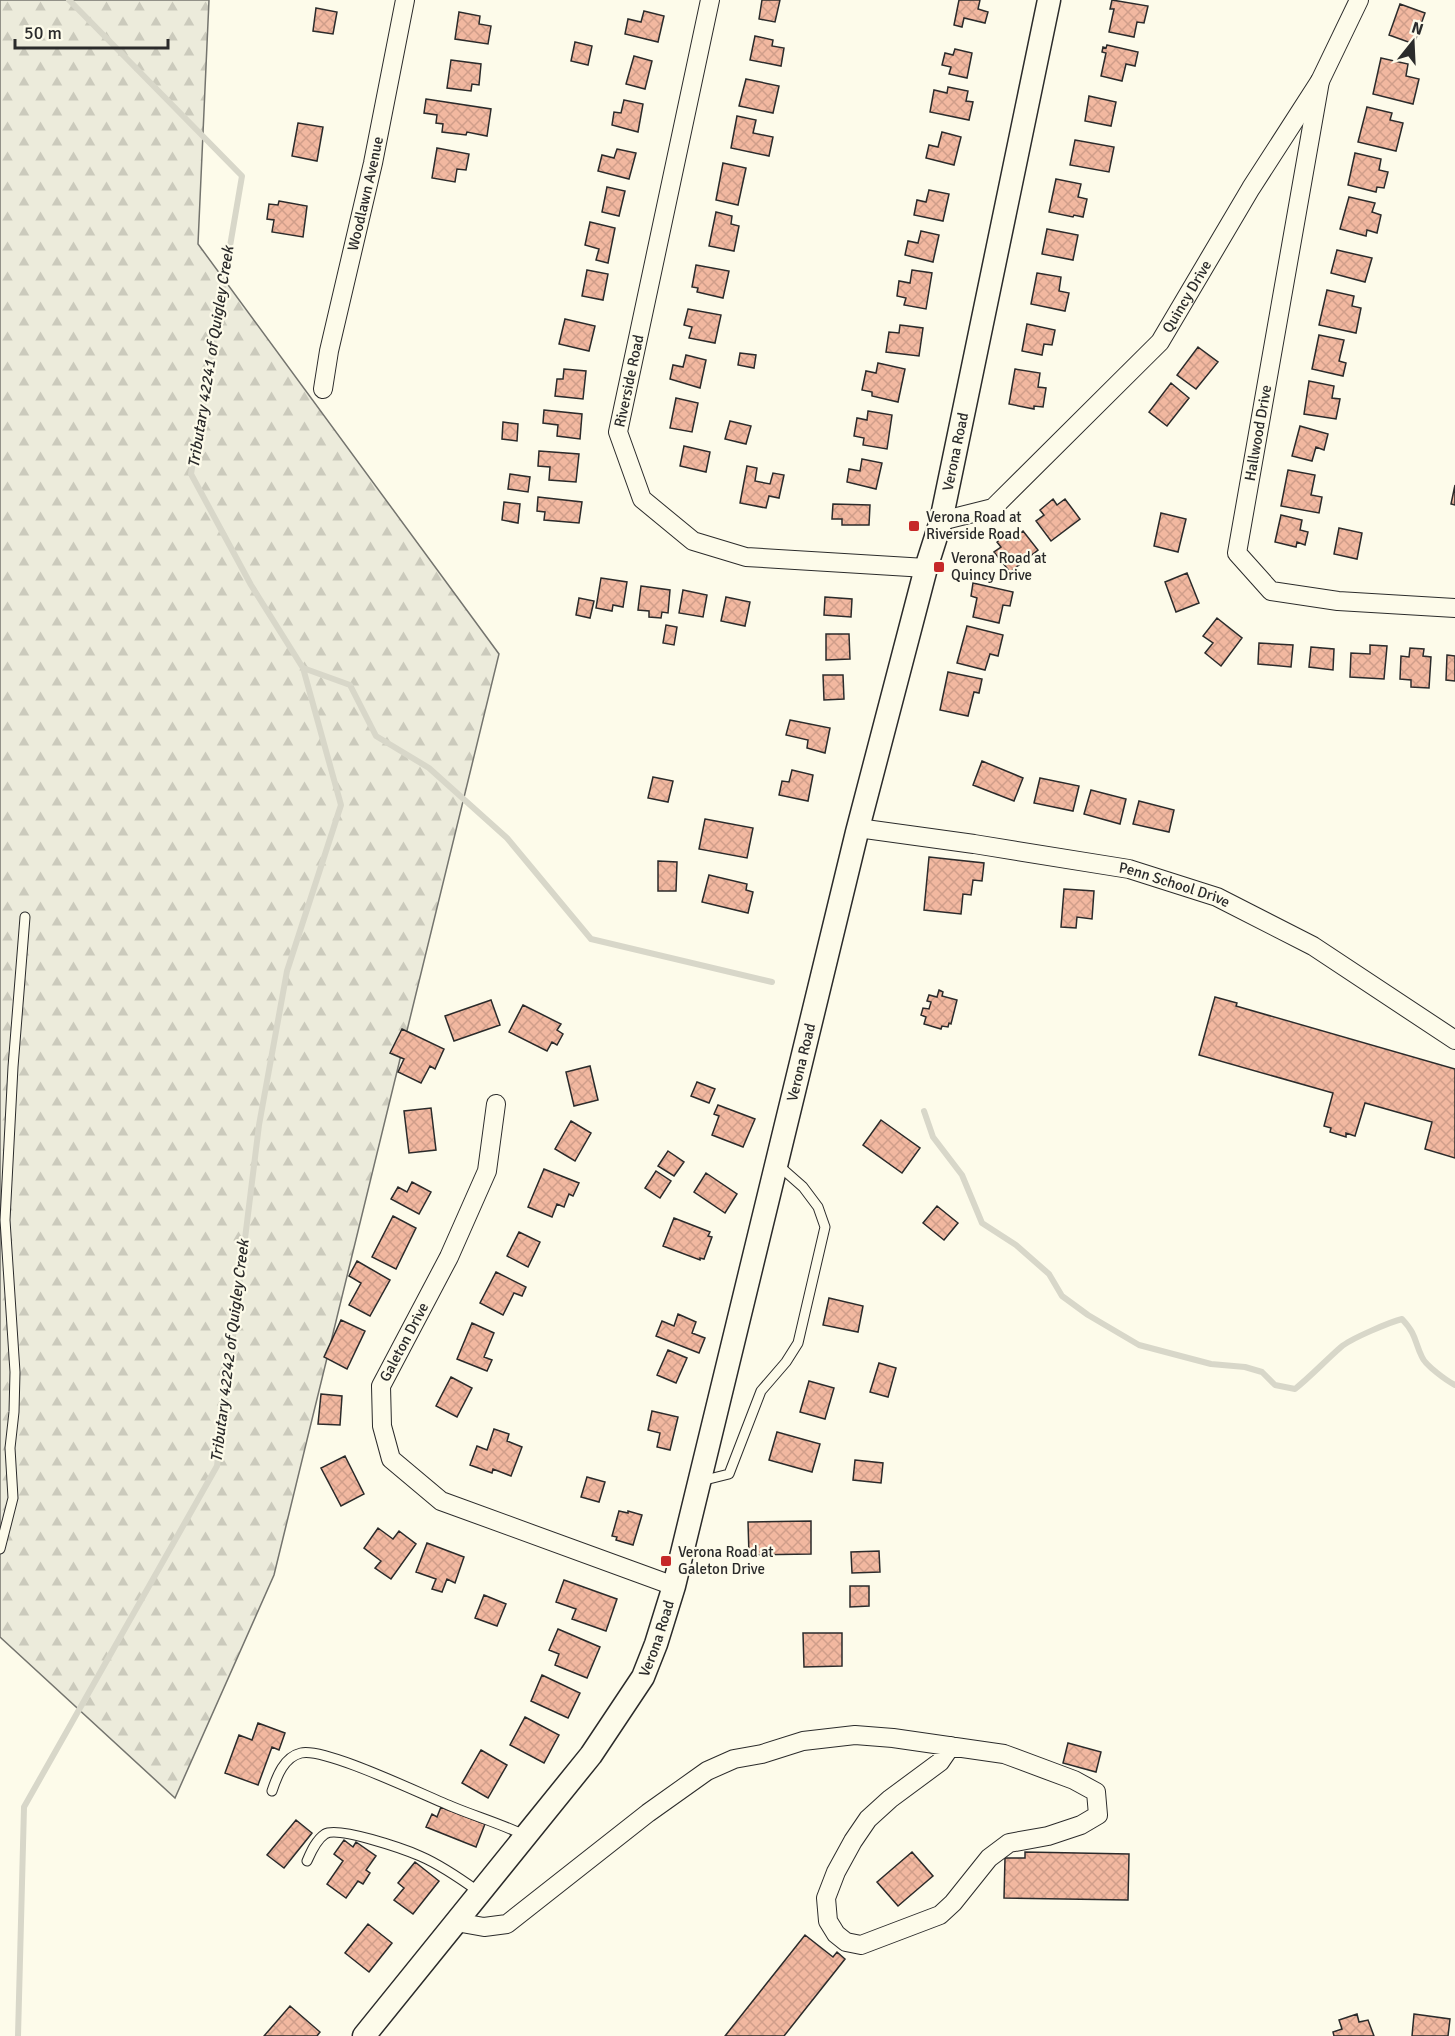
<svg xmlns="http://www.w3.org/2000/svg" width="1455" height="2036" viewBox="0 0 1455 2036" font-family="Signika,sans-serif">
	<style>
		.forest { fill: url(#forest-firs); stroke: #74746e; stroke-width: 1.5 }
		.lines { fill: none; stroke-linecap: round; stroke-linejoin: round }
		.stream { stroke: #d8d7c9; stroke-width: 6 }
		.building { fill: url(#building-cross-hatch); stroke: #2b2b2b; stroke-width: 1.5 }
		.service-casing { stroke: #2b2b2b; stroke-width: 11 }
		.minor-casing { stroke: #2b2b2b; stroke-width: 20 }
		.tertiary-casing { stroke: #2b2b2b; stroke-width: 25 }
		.service { stroke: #fdfbea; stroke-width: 9 }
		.minor { stroke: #fdfbea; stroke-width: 18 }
		.tertiary { stroke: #fdfbea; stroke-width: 22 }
		.poi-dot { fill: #c62828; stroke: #fdfbea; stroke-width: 2 }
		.labels { text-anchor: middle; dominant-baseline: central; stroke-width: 4.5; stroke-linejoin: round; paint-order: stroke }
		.street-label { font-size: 15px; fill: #2b2b2b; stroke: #fdfbea }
		.poi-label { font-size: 15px; fill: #2b2b2b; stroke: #fdfbea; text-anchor: start }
		.water-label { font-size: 16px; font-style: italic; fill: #2b2b2b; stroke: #fdfbea }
	</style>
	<defs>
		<pattern id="forest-firs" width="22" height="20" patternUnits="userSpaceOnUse" patternTransform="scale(1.5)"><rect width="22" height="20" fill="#ecebdb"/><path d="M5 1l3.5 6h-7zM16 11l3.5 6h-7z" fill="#cbcabc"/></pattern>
		<pattern id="building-cross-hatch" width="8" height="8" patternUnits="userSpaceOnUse" patternTransform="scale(1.5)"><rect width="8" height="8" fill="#f2b8a0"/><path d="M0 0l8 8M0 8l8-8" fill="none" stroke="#d09e8a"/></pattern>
	</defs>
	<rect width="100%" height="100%" fill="#fdfbea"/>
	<path class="forest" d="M0,0H209L198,244L499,654L274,1575L175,1798L0,1637Z"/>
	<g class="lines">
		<path class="stream" d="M303,668L350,685L376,736L429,768L507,838L591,939L772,982
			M924,1111L933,1137L962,1175L982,1223L1016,1245L1049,1274L1062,1296L1088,1315L1139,1345L1211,1364L1245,1367L1262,1372L1275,1385L1295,1389C1311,1376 1325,1361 1341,1347C1350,1339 1390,1322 1402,1319C1417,1335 1414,1341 1422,1357C1425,1365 1447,1381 1455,1385
			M18,2036L24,1807L217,1466L259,1125L287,971L341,805L303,668L251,585L191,474L242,176L69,0"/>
	</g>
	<path class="building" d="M762,0H780L775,22L759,19Z
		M959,0H980L978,9L988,12L985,23L964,18L962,27L954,25Z
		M1112,0L1148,6L1144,23L1137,22L1134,37L1109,32L1114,9H1110Z
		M1400,4L1425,13L1414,44L1389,35Z
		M316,8L337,12L333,34L313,31Z
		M644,11L664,16L658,42L625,34L628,19L641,22Z
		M459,12L480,16L479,24L491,26L488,44L455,39Z
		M755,36L773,40L772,46L784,48L781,66L750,60Z
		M575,42L592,46L588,65L571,61Z
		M1107,45L1138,52L1135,66L1126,64L1122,81L1101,76L1106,53L1102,52L1103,47L1106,48Z
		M955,49L972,53L967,78L949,74L951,67L942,65L945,53L953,55Z
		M634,56L652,61L645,89L626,84Z
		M1381,58L1408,64L1406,76L1419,79L1413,104L1373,94Z
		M451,60L481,64L479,85L472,84L471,91L447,88Z
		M746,79L779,86L773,113L739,106Z
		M948,87L968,91L966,101L973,102L969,120L930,112L934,90L947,93Z
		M1089,96L1116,102L1111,126L1085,121Z
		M426,99L491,109L487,136L467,132L466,135L442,132L443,124L436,123L437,115L424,113Z
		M624,100L643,104L638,132L612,125L614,112L621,113Z
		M1367,107L1392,113L1390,120L1403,123L1396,151L1358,142Z
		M737,116L756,120L753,133L773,137L769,156L731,148Z
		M298,123L323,127L317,161L292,156Z
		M942,132L961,137L954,165L926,158L929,145L938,147Z
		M1075,140L1114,147L1109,172L1070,165Z
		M437,148L469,154L466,170L457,169L455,182L432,178Z
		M617,149L636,153L629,179L598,171L602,155L614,158Z
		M1355,153L1381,159L1379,170L1388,172L1384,188L1377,187L1376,192L1348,185Z
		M723,163L746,168L738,205L716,200Z
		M1056,179L1081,184L1078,197L1087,199L1083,217L1074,215L1073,217L1049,212Z
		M607,187L625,191L619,216L602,212Z
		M929,190L949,194L943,221L914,215L917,200L926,202Z
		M1349,197L1375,203L1372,212L1381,215L1377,233L1367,230L1366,236L1340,229Z
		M279,201L307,206L303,237L272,232L274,220L267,219L269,204L278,205Z
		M716,212L732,216L731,224L739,226L734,251L709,246Z
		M590,222L615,228L608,263L596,260L599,249L585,245Z
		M1047,229L1078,235L1073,260L1042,254Z
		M921,231L939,235L933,262L905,255L908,241L918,243Z
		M1337,250L1372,258L1365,282L1331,273Z
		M696,265L729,271L723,298L697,292L698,288L692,287Z
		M587,270L608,274L603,300L582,296Z
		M912,270L932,273L926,309L904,305L906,298L897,296L899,281L910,283Z
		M1037,273L1061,277L1059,291L1069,293L1065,311L1031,304Z
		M1327,290L1354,296L1352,306L1361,308L1356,333L1319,325Z
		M688,309L721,315L715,343L689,338L692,327L684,325Z
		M565,319L595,326L589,351L559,344Z
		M1027,324L1055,330L1052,345L1044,344L1042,355L1022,351Z
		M900,325L923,328L919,356L886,352L889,332L899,333Z
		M1319,335L1344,340L1339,361L1346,363L1343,376L1312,369Z
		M1198,347L1218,362L1196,389L1177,375Z
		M740,353L756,355L754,368L738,365Z
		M686,355L706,360L700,388L670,379L673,365L683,367Z
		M878,363L905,369L898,402L872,396V392L862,390L866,371L876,373Z
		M564,369L586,371L583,399L555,396L557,379H563Z
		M1015,369L1040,373L1038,387L1046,388L1043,407L1034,406V409L1009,404Z
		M1309,381L1334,386L1332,398L1340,399L1336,419L1304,414Z
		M1171,383L1189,398L1167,426L1149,412Z
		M676,398L698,403L692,432L670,428Z
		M544,410L582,414L580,439L557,436L558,425L543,423Z
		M868,411L892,415L887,449L863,445L864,438L854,436L857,418L867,420Z
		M730,421L751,426L746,444L725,439Z
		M503,422L518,424L517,441L502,439Z
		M1300,426L1328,434L1324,450L1316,447L1312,461L1292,456Z
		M684,446L710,452L706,472L680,466Z
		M539,451L579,454L576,482L549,480L550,467L538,466Z
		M862,459L882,463L876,489L847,482L849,469L860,471Z
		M747,466L757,468L755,481L770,484L773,473L784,475L779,498L769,496L766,508L740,503Z
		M1288,470L1315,475L1311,495L1322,497L1319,513L1281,506Z
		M510,474L530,477L528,492L508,489Z
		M1455,485V505L1451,504Z
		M538,497L582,502L579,523L544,520L545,512L537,511Z
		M1053,499L1057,505L1065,499L1080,519L1051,541L1036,521L1044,515L1040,510Z
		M504,502L520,504L518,523L502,520Z
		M833,504L870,505L869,525H842V519H832Z
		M1161,513L1186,519L1178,552L1154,546Z
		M1281,515L1302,520L1300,530L1308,532L1305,545L1297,542L1296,547L1275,542Z
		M1339,528L1362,533L1357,559L1334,554Z
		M1023,531L1038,550L1010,572L994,552L1001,547L997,542L1009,532L1014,538Z
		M1187,573L1199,603L1176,612L1165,582Z
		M601,578L627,582L623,607L613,605L612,611L596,608Z
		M973,583L1013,592L1010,606L1003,605L999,623L973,617L977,598L971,596Z
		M641,586L670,590L668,613L662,612L661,618L649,617V611L638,610Z
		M683,590L707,595L703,617L679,613Z
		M726,597L750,602L745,626L721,621Z
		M825,597L852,599L851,617L824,615Z
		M579,598L594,601L590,618L576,615Z
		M1217,618L1242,638L1221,666L1205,653L1213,643L1203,636Z
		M666,625L677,627L674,645L663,643Z
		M967,626L1003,635L998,656L990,654L985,670L957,663Z
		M826,634H849L850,659L826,660Z
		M1259,643L1293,645L1291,667L1258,664Z
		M1370,645L1387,646L1384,679L1350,677L1351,653L1370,654Z
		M1311,647L1334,649L1333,670L1309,667Z
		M1410,648L1424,649L1423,656L1431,657L1429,688L1411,687V680L1400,679L1401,656L1409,657Z
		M1447,655L1455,656V681L1446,680Z
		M948,672L982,679L979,693L974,692L968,716L940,710Z
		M823,675H843L844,699L824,700Z
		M790,720L830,728L825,753L807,748L808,740L786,735Z
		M982,761L1023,778L1014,801L973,785Z
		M792,770L813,775L808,801L779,795L782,781L789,782Z
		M653,777L673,781L668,802L648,798Z
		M1040,778L1079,786L1073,811L1034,803Z
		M1091,790L1126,799L1120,824L1084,814Z
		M1139,801L1174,810L1169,832L1133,824Z
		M705,819L753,828L747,858L699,849Z
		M929,857L984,863L982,881L973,880L971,895L963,894L961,914L924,910Z
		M658,861L677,862L676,891H658Z
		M709,875L747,884L746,890L753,892L748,913L702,902Z
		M1064,889L1094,891L1092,919L1077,917L1076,928L1061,927Z
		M939,990L943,992L942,996L957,1000L951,1024L949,1023L948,1027L942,1026L941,1029L924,1024L926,1017L921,1015L923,1008L929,1009L931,1002L927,1001L929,995L937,997Z
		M1215,997L1237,1003L1236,1006L1455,1069V1158L1425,1149L1432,1122L1365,1103L1355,1136L1346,1133V1137L1330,1132L1331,1128L1324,1126L1333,1093L1199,1055Z
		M491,1000L500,1025L454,1041L445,1016Z
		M523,1005L561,1024L557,1030L563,1034L557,1045L552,1042L547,1051L509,1032Z
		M402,1029L444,1049L435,1069L430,1066L421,1083L398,1072L404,1059L390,1053Z
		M590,1066L598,1100L574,1106L566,1072Z
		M697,1082L715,1089L709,1103L691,1096Z
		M718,1105L755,1119L743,1147L712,1135L719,1116L714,1114Z
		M431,1108L436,1150L409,1153L404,1111Z
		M881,1120L920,1148L902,1173L863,1145Z
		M571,1121L591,1133L575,1161L555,1149Z
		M668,1151L684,1162L674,1176L658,1166Z
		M544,1169L579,1183L573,1196L569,1194L564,1207L557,1204L552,1217L528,1207Z
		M656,1171L671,1181L660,1198L645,1188Z
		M706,1173L737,1194L725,1213L694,1192Z
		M412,1182L431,1192L419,1214L391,1199L398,1187L407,1192Z
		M937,1206L958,1223L944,1240L923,1223Z
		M393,1216L416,1228L396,1269L372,1257Z
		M674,1218L710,1232L708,1236L712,1237L704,1259L700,1258V1260L663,1246Z
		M519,1232L540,1242L528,1267L507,1256Z
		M357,1261L390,1280L370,1316L349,1305L361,1283L349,1276Z
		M496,1272L526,1287L522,1296L514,1293L503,1315L480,1303Z
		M829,1298L863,1306L858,1332L823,1325Z
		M678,1314L696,1322L692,1333L705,1338L699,1353L656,1336L662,1321L674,1326Z
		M341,1320L365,1331L347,1369L324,1357Z
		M472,1323L494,1333L484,1357L492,1360L487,1371L457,1359Z
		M668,1350L687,1358L676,1383L657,1375Z
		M879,1363L896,1368L888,1397L870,1392Z
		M451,1377L472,1388L457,1417L436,1406Z
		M809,1381L834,1388L825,1419L800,1412Z
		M321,1394L342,1396L340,1425L318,1424Z
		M652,1411L678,1417L670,1450L657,1447L660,1433L648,1430Z
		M494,1429L509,1434L507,1441L522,1447L511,1476L493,1469L492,1473L470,1465L477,1446L487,1450Z
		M777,1432L820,1444L812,1472L769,1460Z
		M345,1456L364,1494L341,1506L321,1468Z
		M855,1460L883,1463L881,1483L853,1480Z
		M587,1477L605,1482L599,1502L581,1497Z
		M619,1511L628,1513V1511L642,1515L633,1545L616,1540L617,1537L612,1536Z
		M811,1521V1554L749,1555L748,1522Z
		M378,1528L393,1539L399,1531L416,1544L391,1579L375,1568L381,1561L364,1548Z
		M427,1543L464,1557L455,1583L447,1579L442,1592L432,1589L436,1579L416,1572Z
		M879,1551L880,1572L852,1573L851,1552Z
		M564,1580L617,1599L606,1631L572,1619L576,1609L556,1602Z
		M850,1586H869V1606L850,1607Z
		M484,1595L506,1604L497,1626L475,1618Z
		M558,1629L600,1647L587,1678L555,1665L559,1654L549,1650Z
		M803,1633H842V1666L804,1667Z
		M542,1675L580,1693L568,1718L531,1701Z
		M525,1717L559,1735L544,1763L510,1745Z
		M258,1723L285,1733L279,1750L272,1747L258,1785L225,1773L239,1735L252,1740Z
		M1068,1743L1101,1752L1096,1772L1063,1763Z
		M481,1750L507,1765L488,1798L462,1783Z
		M441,1807L485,1824L476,1847L426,1827L432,1814L437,1817Z
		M296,1820L312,1833L284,1868L267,1855Z
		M344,1840L353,1847L356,1842L376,1856L366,1870L370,1873L363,1884L358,1881L346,1898L327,1884L343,1861L334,1854Z
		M912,1852L933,1876L898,1906L877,1882Z
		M1025,1852L1129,1854L1128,1900L1004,1898L1005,1858H1025Z
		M415,1862L439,1881L413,1914L394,1900L404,1888L398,1883Z
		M368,1924L392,1943L369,1972L345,1953Z
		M805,1935L833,1957L837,1952L845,1959L784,2036H725Z
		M290,2006L320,2032L317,2036H264Z
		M1357,2014L1359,2022L1368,2020L1374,2036H1334L1333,2032L1342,2029L1339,2020Z
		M1414,2014L1450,2019L1448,2036H1412Z"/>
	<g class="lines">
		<g class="service-casing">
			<path id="service" d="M701,1481L729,1474L761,1391L786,1362L798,1343L825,1227L818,1207L803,1187L778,1165
				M0,1549L13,1498L10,1448L14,1412L15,1372L5,1220L13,1067L25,917
				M272,1791C277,1776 284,1757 301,1753C325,1747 425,1796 453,1807C477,1817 502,1824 526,1836
				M307,1861C311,1852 316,1840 325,1834C338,1826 404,1849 420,1856C441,1865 461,1879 479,1892"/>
		</g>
		<g class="minor-casing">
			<g id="minor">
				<path d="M710,0L618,432L642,499L693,541L746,557L926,568"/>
				<path d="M1320,81L1237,553L1271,591L1338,601L1455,608"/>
				<path id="s1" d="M323,389L329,351L373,163L405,0"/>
				<path id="s2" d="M941,521L993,508L1160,342L1251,188L1320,81L1359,0"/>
				<path id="s3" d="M858,828L974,844L1129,869L1217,897L1313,946L1455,1040"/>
				<path d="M496,1104L487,1171L449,1257L381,1386L382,1426L391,1459L441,1501L674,1586"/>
				<path d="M456,1922L484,1927L507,1924L648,1813L707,1771L734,1759L762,1754L803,1741L855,1735L893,1738L1004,1754L1074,1780L1096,1792L1098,1815L1081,1825L1048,1836L1009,1843L989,1858L953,1903L940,1915L861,1945L846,1942L836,1934L828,1921L826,1898L836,1872L853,1841L868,1819L890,1799L940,1762L951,1746"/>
			</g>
		</g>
		<g class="tertiary-casing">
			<g id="tertiary">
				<path id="s4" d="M364,2036L591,1755L643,1677L656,1644L674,1586L857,832L926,568L941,521L1049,0"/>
			</g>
		</g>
		<use href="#service" class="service"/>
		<use href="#minor" class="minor"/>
		<use href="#tertiary" class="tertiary"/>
	</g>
	<g class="poi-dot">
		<rect x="908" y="520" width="12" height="12" rx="3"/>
		<rect x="933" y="561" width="12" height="12" rx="3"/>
		<rect x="660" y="1555" width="12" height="12" rx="3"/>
	</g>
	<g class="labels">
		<g class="street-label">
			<text stroke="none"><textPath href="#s1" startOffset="200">Woodlawn Avenue</textPath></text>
			<text stroke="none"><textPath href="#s2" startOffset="342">Quincy Drive</textPath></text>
			<text transform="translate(629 381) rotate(-78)">Riverside Road</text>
			<text transform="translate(1258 433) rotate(-80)">Hallwood Drive</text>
			<text stroke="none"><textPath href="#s4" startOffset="1720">Verona Road</textPath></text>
			<text stroke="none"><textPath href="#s3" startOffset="322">Penn School Drive</textPath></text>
			<text stroke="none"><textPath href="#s4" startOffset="1090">Verona Road</textPath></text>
			<text transform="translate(404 1342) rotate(-62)">Galeton Drive</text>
			<text stroke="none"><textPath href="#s4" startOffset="496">Verona Road</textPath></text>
		</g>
		<g class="poi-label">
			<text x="926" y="517">Verona Road at<tspan x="926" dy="17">Riverside Road</tspan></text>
			<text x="951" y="558">Verona Road at<tspan x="951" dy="17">Quincy Drive</tspan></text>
			<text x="678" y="1552">Verona Road at<tspan x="678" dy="17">Galeton Drive</tspan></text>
		</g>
		<g class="water-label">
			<text transform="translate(211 357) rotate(-81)">Tributary 42241 of Quigley Creek</text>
			<text transform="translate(230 1351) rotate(-83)">Tributary 42242 of Quigley Creek</text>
		</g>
	</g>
	<g transform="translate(1413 42) rotate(18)" stroke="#fdfbea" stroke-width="4.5" paint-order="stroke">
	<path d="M0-4.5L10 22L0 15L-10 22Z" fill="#2b2b2b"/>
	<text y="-9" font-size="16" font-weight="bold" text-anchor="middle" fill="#2b2b2b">N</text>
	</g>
	<path d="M15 39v9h153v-9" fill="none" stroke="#2b2b2b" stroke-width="3"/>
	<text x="24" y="39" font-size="18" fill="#2b2b2b" stroke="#fdfbea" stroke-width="4.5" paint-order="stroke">50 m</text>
</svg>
